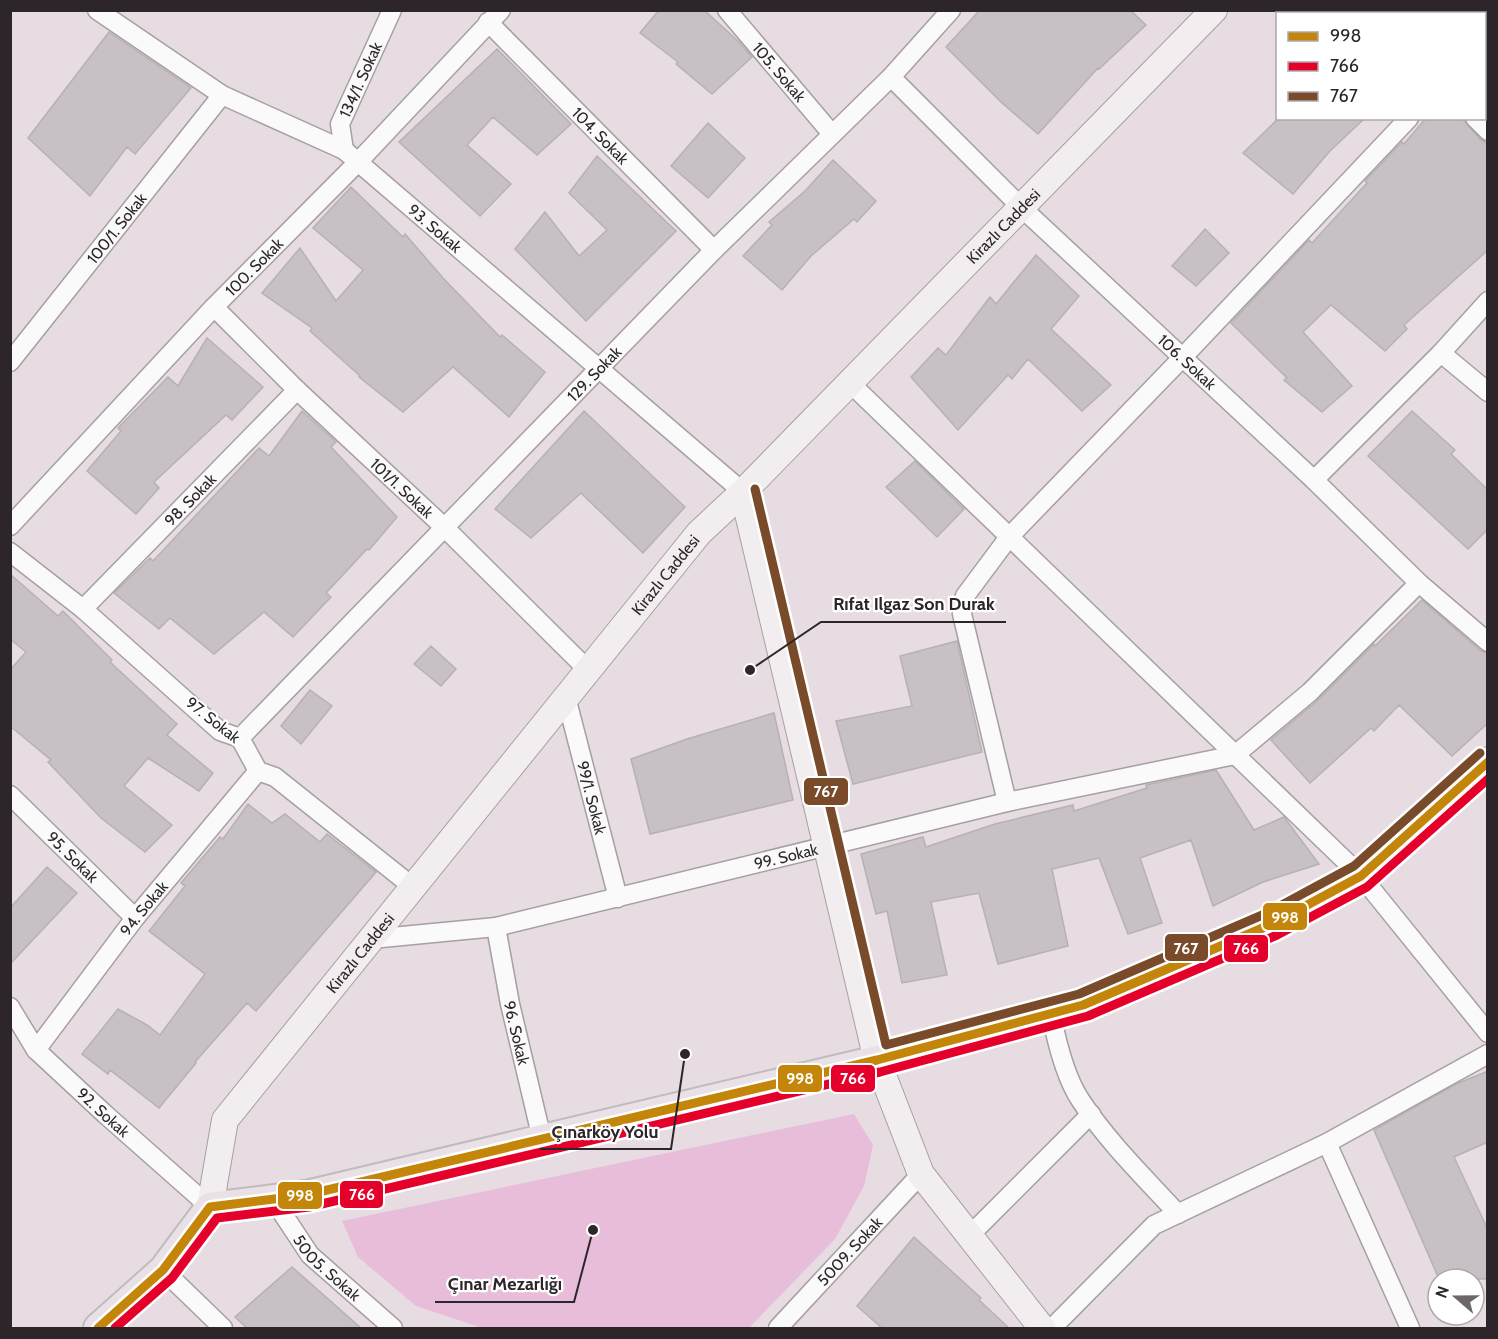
<svg xmlns="http://www.w3.org/2000/svg" width="1498" height="1339" viewBox="0 0 1498 1339" font-family="Cabin,sans-serif">
	<style>
		.green { fill: #e8bdda }
		.building { fill: #c7c0c4; stroke: #b7b0b4; stroke-width: 1.5 }
		.lines { fill: none; stroke-linecap: round; stroke-linejoin: round }
		.street-casing { stroke: #a69fa3; stroke-width: 21 }
		.secondary-casing { stroke: #a69fa3; stroke-width: 28 }
		.primary-casing { stroke: #c0bbbe; stroke-width: 32 }
		.street { stroke: #fbfafb; stroke-width: 18 }
		.secondary { stroke: #f2eef0; stroke-width: 26 }
		.primary { stroke: #e9e1e6; stroke-width: 28 }
		.bus-1-casing { stroke: #fff; stroke-width: 14 }
		.bus-2-casing { stroke: #fff; stroke-width: 14 }
		.bus-3-casing { stroke: #fff; stroke-width: 14 }
		.bus-1 { stroke: #c4860a; stroke-width: 9 }
		.bus-2 { stroke: #e4002b; stroke-width: 9 }
		.bus-3 { stroke: #7a4b2a; stroke-width: 9 }
		.labels { text-anchor: middle; dominant-baseline: central; stroke-width: 4.5; stroke-linejoin: round; paint-order: stroke }
		.street-label { font-size: 16px; fill: #2c262a; stroke: #fff }
		.leader { fill: none; stroke: #2c262a; stroke-width: 2 }
		.callout-dot { fill: #2c262a; stroke: #fff; stroke-width: 2 }
		.callout-label { font-size: 18px; text-anchor: middle; font-weight: bold; fill: #2c262a; stroke: #fff; stroke-width: 4.5; stroke-linejoin: round; paint-order: stroke }
		.line-badge { stroke: #fff; stroke-width: 2 }
		.badge-label { font-size: 16px; text-anchor: middle; font-weight: bold; fill: #fff }
	</style>
	<rect width="100%" height="100%" fill="#e6dce2"/>
	<path class="green" d="M854,1114L873,1145L864,1186L835,1239L749,1328H482L416,1306L358,1257L342,1221Z"/>
	<path class="building" d="M659,10H704L738,41L752,57L712,94L676,64L678,62L640,33Z
		M980,10H1130L1146,25L1099,69L1098,68L1038,134L1002,103L946,47Z
		M109,32L191,88L135,154L127,147L90,196L28,138Z
		M497,49L571,124L537,155L493,117L467,145L511,184L480,216L399,142Z
		M1279,118H1365L1330,151L1293,194L1243,153Z
		M1426,118H1462L1480,139L1488,144V250L1404,325L1407,329L1385,351L1331,305L1303,332L1352,386L1322,412L1284,380L1287,378L1231,323L1309,240L1312,243L1367,183L1365,181L1402,142L1404,144Z
		M708,123L745,158L708,198L671,166Z
		M597,156L676,231L586,321L515,249L545,212L579,256L607,230L569,193Z
		M833,160L876,201L857,222L854,219L811,256L782,290L743,256L772,225L769,222L805,191Z
		M351,187L403,237L405,234L443,278L500,337L502,335L545,372L509,417L453,367L403,412L359,377L360,376L310,331L312,328L262,293L300,248L336,301L363,270L313,228Z
		M1205,229L1229,253L1196,286L1172,266Z
		M1036,255L1079,296L1051,329L1111,385L1082,411L1028,359L1012,379L1008,375L958,430L911,377L938,348L946,355L990,297L996,304Z
		M207,338L263,387L232,420L226,415L154,482L159,488L136,514L87,471L121,431L118,428L168,377L178,386Z
		M302,411L336,442L331,447L397,517L369,550L367,549L326,593L331,597L293,637L264,612L214,654L170,618L159,629L114,593L150,558L153,561L259,448L269,456Z
		M584,411L685,507L643,553L581,493L531,538L495,509Z
		M1412,411L1455,450L1451,454L1488,490V529L1468,549L1368,456Z
		M915,461L964,509L937,537L886,487Z
		M10,574L58,616L63,611L112,660L110,662L177,724L167,735L213,773L199,791L148,758L124,786L172,825L145,852L101,818L48,762L51,760L10,726V670L26,652L10,639Z
		M1422,600L1481,651L1488,653V723L1452,756L1399,705L1374,731L1371,728L1310,783L1271,740L1318,700L1374,644L1375,646Z
		M957,641L982,752L853,784L836,721L912,706L900,656Z
		M431,646L456,669L441,686L414,664Z
		M310,690L332,706L301,744L281,726Z
		M774,713L793,800L650,834L631,759L687,739Z
		M1216,770L1254,830L1284,817L1319,864L1263,882L1213,906L1191,840L1140,858L1162,923L1128,934L1099,858L1052,869L1068,946L998,964L979,893L931,902L947,975L902,983L887,911L876,914L861,854L923,837L926,847L995,824L1073,805L1074,811L1147,788L1146,785Z
		M248,804L272,823L285,814L320,842L327,834L376,872L256,1011L247,1003L195,1062L196,1063L159,1108L110,1070L108,1074L82,1054L118,1009L147,1025L160,1035L205,974L149,931L185,886L181,883L220,837L223,839Z
		M47,867L77,893L10,964V908Z
		M1488,1071V1142L1454,1157L1488,1230V1279H1439L1374,1130L1456,1084Z
		M914,1237L981,1298L979,1300L1010,1329H883L857,1306Z
		M292,1267L362,1329H248L235,1317Z"/>
	<g class="lines">
		<g class="street-casing">
			<g id="street">
				<path id="s1" d="M97,10L222,95L344,150L743,492"/>
				<path id="s2" d="M727,10L832,134"/>
				<path d="M1361,10L1364,14"/>
				<path id="s3" d="M488,22L714,250"/>
				<path d="M1484,40L1488,37"/>
				<path id="s4" d="M891,77L1021,207L1314,480L1419,583L1488,642"/>
				<path d="M1475,118L1488,131"/>
				<path id="s5" d="M344,150L340,124L392,10"/>
				<path id="s6" d="M214,307L297,390L444,527L588,670"/>
				<path d="M1441,353L1488,392"/>
				<path id="s7" d="M10,362L222,95"/>
				<path d="M849,382L1361,876L1488,1033"/>
				<path d="M1314,480L1441,353L1488,301"/>
				<path id="s8" d="M10,526L214,307L358,162L501,10"/>
				<path d="M10,552L83,609L220,731L240,738L258,771L275,777L413,887"/>
				<path id="s9" d="M83,609L297,390"/>
				<path id="s10" d="M566,697L618,898"/>
				<path id="s11" d="M240,738L714,250L891,77L951,10"/>
				<path id="s12" d="M10,795L135,918"/>
				<path d="M1007,802L962,614L965,596L1009,537L1182,358L1409,118"/>
				<path id="s13" d="M496,927L510,1004L542,1139"/>
				<path id="s14" d="M371,939L496,927L1007,802L1235,755L1310,692L1419,583"/>
				<path id="s15" d="M10,1007L36,1050L106,1115L210,1207"/>
				<path d="M1051,1013C1056,1039 1066,1079 1081,1101C1108,1142 1145,1178 1178,1214"/>
				<path id="s16" d="M36,1050L135,918L258,771"/>
				<path d="M1327,1143L1410,1328"/>
				<path id="s17" d="M273,1199L310,1255L393,1328"/>
				<path d="M969,1236L1091,1114"/>
				<path d="M163,1270L223,1328"/>
				<path id="s18" d="M778,1328L921,1174"/>
				<path d="M1052,1328L1154,1225L1327,1143L1488,1054"/>
			</g>
		</g>
		<g class="secondary-casing">
			<g id="secondary">
				<path d="M743,492L877,1060L921,1174L1042,1328"/>
				<path id="s19" d="M210,1207L225,1120L699,533L743,492L1214,10"/>
			</g>
		</g>
		<g class="primary-casing">
			<path id="primary" d="M98,1328L163,1270L210,1207L306,1195L877,1060L1083,1005L1272,924L1361,876L1488,762"/>
		</g>
		<use href="#street" class="street"/>
		<use href="#secondary" class="secondary"/>
		<use href="#primary" class="primary"/>
		<g class="bus-1-casing">
			<path id="bus-1" d="M98,1328L163,1270L210,1207L306,1195L877,1060L1083,1005L1272,924L1361,876L1488,762"/>
		</g>
		<g class="bus-2-casing">
			<path id="bus-2" d="M115,1328L172,1278L217,1218L309,1207L880,1072L1088,1016L1277,935L1367,887L1488,779"/>
		</g>
		<g class="bus-3-casing">
			<path id="bus-3" d="M755,489L886,1045L1079,994L1267,913L1354,866L1480,753"/>
		</g>
		<use href="#bus-1" class="bus-1"/>
		<use href="#bus-2" class="bus-2"/>
		<use href="#bus-3" class="bus-3"/>
	</g>
	<g class="labels">
		<g class="street-label">
			<text stroke="none"><textPath href="#s2" startOffset="81">105. Sokak</textPath></text>
			<text stroke="none"><textPath href="#s5" startOffset="75">134/1. Sokak</textPath></text>
			<text stroke="none"><textPath href="#s3" startOffset="160">104. Sokak</textPath></text>
			<text stroke="none"><textPath href="#s19" startOffset="1275">Kirazlı Caddesi</textPath></text>
			<text stroke="none"><textPath href="#s7" startOffset="171">100/1. Sokak</textPath></text>
			<text stroke="none"><textPath href="#s1" startOffset="405">93. Sokak</textPath></text>
			<text stroke="none"><textPath href="#s8" startOffset="356">100. Sokak</textPath></text>
			<text stroke="none"><textPath href="#s4" startOffset="411">106. Sokak</textPath></text>
			<text stroke="none"><textPath href="#s11" startOffset="508">129. Sokak</textPath></text>
			<text stroke="none"><textPath href="#s6" startOffset="261">101/1. Sokak</textPath></text>
			<text stroke="none"><textPath href="#s9" startOffset="153">98. Sokak</textPath></text>
			<text stroke="none"><textPath href="#s19" startOffset="789">Kirazlı Caddesi</textPath></text>
			<text transform="translate(213 720) rotate(38)">97. Sokak</text>
			<text stroke="none"><textPath href="#s10" startOffset="104">99/1. Sokak</textPath></text>
			<text stroke="none"><textPath href="#s14" startOffset="424">99. Sokak</textPath></text>
			<text stroke="none"><textPath href="#s12" startOffset="88">95. Sokak</textPath></text>
			<text stroke="none"><textPath href="#s16" startOffset="178">94. Sokak</textPath></text>
			<text stroke="none"><textPath href="#s19" startOffset="303">Kirazlı Caddesi</textPath></text>
			<text stroke="none"><textPath href="#s13" startOffset="108">96. Sokak</textPath></text>
			<text stroke="none"><textPath href="#s15" startOffset="142">92. Sokak</textPath></text>
			<text stroke="none"><textPath href="#s18" startOffset="105">5009. Sokak</textPath></text>
			<text stroke="none"><textPath href="#s17" startOffset="88">5005. Sokak</textPath></text>
		</g>
	</g>
	<path class="leader" d="M750 670L821 622H1006M685 1054L671 1149H540M593 1230L574 1302H435"/>
	<g class="callout-dot">
		<circle cx="750" cy="670" r="6"/>
		<circle cx="685" cy="1054" r="6"/>
		<circle cx="593" cy="1230" r="6"/>
	</g>
	<g class="callout-label">
		<text x="914" y="610">Rıfat Ilgaz Son Durak</text>
		<text x="605" y="1138">Çınarköy Yolu</text>
		<text x="505" y="1290">Çınar Mezarlığı</text>
	</g>
	<g class="line-badge">
		<rect x="803" y="777" width="46" height="29" rx="6" fill="#7a4b2a"/>
		<rect x="1262" y="902" width="46" height="29" rx="6" fill="#c4860a"/>
		<rect x="1164" y="933" width="45" height="29" rx="6" fill="#7a4b2a"/>
		<rect x="1223" y="934" width="46" height="29" rx="6" fill="#e4002b"/>
		<rect x="777" y="1064" width="46" height="29" rx="6" fill="#c4860a"/>
		<rect x="830" y="1064" width="46" height="29" rx="6" fill="#e4002b"/>
		<rect x="339" y="1180" width="45" height="29" rx="6" fill="#e4002b"/>
		<rect x="277" y="1181" width="46" height="29" rx="6" fill="#c4860a"/>
	</g>
	<g class="badge-label">
		<text x="826" y="797">767</text>
		<text x="1285" y="923">998</text>
		<text x="1186" y="954">767</text>
		<text x="1246" y="954">766</text>
		<text x="800" y="1084">998</text>
		<text x="853" y="1084">766</text>
		<text x="362" y="1200">766</text>
		<text x="300" y="1201">998</text>
	</g>
	<rect width="1498" height="1339" fill="none" stroke="#2c262a" stroke-width="24"/>
	<rect x="1276" y="12" width="210" height="108" fill="#ffffff" stroke="#aba8aa" stroke-width="1.5"/>
	<rect x="1288" y="32" width="30" height="9" fill="#c4860a" stroke="#aba8aa" stroke-width="1.5"/>
	<text x="1330" y="42" font-size="18" fill="#2c262a">998</text>
	<rect x="1288" y="62" width="30" height="9" fill="#e4002b" stroke="#aba8aa" stroke-width="1.5"/>
	<text x="1330" y="72" font-size="18" fill="#2c262a">766</text>
	<rect x="1288" y="92" width="30" height="9" fill="#7a4b2a" stroke="#aba8aa" stroke-width="1.5"/>
	<text x="1330" y="102" font-size="18" fill="#2c262a">767</text>
	<g transform="translate(1456 1297) rotate(290)"><circle r="28" fill="#ffffff" stroke="#aba8aa" stroke-width="1.5"/>
	<path d="M0-4.5L10 22L0 15L-10 22Z" fill="#6d666a"/>
	<text y="-9" font-size="16" font-weight="bold" text-anchor="middle" fill="#2c262a">N</text>
	</g>
</svg>
